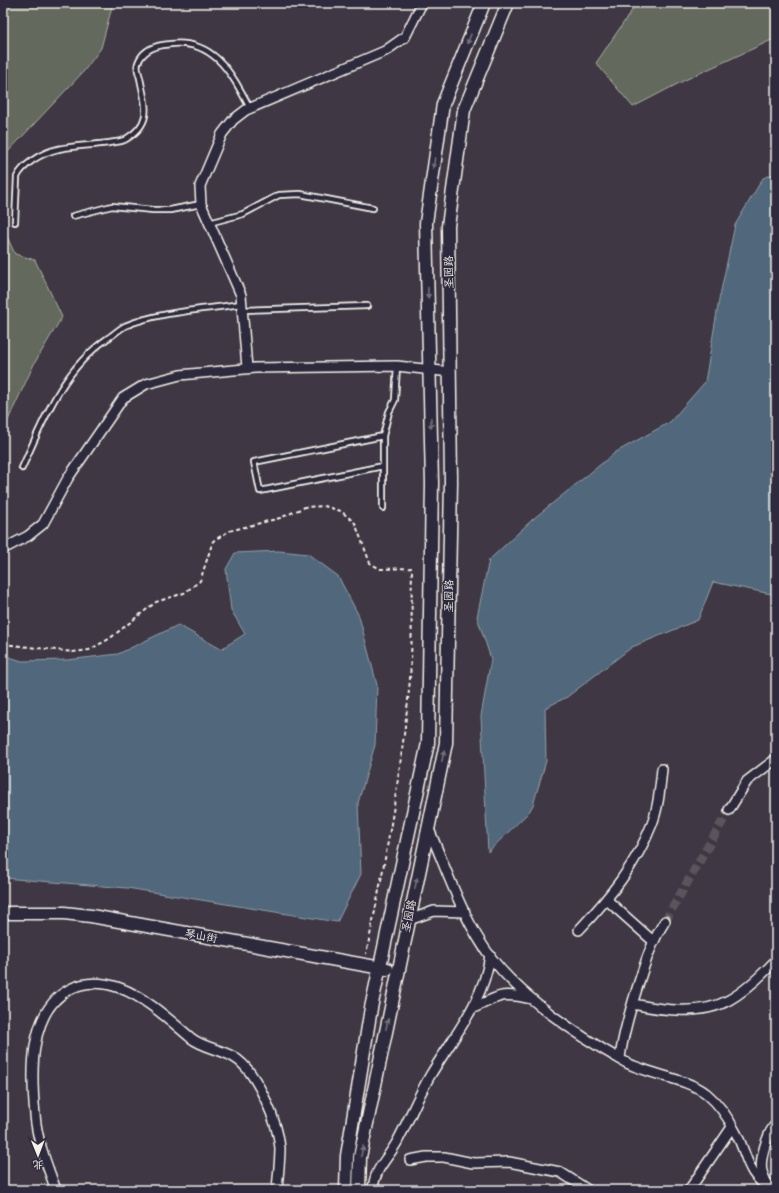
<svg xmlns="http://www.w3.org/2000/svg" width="779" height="1193" viewBox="0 0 779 1193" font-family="'Balsamiq Sans','LXGW WenKai TC',sans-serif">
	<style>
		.green { fill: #64695c; stroke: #acada2 }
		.water { fill: #51687c; stroke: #929fa7 }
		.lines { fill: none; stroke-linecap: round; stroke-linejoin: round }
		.street-tunnel { stroke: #5a545d; stroke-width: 9; stroke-dasharray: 9 4.5; stroke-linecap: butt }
		.lane-casing { stroke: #f4f1e8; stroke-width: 8 }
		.street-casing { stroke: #f4f1e8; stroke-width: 12 }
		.secondary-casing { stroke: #f4f1e8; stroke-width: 15 }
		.path { stroke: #f4f1e8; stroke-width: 2; stroke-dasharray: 4 3; stroke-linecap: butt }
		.lane { stroke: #2f2a3d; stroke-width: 4.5 }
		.street { stroke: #2f2a3d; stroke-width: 9 }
		.secondary { stroke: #2f2a3d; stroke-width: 12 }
		.oneway { fill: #747079 }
		.labels { text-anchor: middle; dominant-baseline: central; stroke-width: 3; stroke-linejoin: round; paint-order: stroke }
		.street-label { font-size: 11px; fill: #f4f1e8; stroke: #2f2a3d }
	</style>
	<rect width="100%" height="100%" fill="#3f3844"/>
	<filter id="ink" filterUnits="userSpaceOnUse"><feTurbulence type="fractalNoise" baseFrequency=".025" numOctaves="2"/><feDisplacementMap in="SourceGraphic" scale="8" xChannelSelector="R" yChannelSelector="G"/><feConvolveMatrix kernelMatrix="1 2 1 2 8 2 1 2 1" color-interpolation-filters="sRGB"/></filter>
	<g filter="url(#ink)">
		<path class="green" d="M5,3H113L101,48L84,71L3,157V5Z
			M637,3H776V38L685,80L633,107L596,63Z
			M3,228L15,254L35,260L62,317L34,364L3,431Z"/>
		<path class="water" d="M776,173V595L713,582L698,620L632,647L567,697L545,708L546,761L533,805L529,812L488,852L481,716L491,659L477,617L489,560L533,519L616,452L670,422L705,382L719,300L735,225L763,178Z
			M279,551L308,554L338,576L359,616L377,685L375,745L358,803L361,874L337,922L127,888L3,878V655L22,661L67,660L118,654L178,625L221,649L245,634L231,610L226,569L235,553Z"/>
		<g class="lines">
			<path class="street-tunnel" d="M665,921L729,810"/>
			<g class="lane-casing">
				<path id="lane" d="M73,216L112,206L153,210H170L201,204
					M15,222L17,177C20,170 26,165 33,160C56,144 82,147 109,143C114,142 122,142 126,139C154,122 145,105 140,78C139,74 136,68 138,63C142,52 151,47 163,45C212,35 231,72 250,108
					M209,223L243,214L279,195L300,194L373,208
					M242,310L367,306
					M383,436V466L260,491L254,462L383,436L389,412L395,400L397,366
					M22,468C44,419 62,370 108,338C113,335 119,329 125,326C157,312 207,309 242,304
					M383,508V466"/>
			</g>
			<g class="street-casing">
				<path id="street" d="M247,368L241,295L201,204L200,186L222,134L233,120L246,110L385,51L405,37L422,3
					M3,549L28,536L43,524L68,478L123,398L146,384L180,375L255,368L397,366L450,372
					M729,810L747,781L776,759
					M428,827C447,870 462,918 490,956C520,997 580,1037 625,1062C647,1074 689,1079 707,1094C719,1104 729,1119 736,1133C749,1158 745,1173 772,1190
					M607,900L653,941
					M409,920L434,911L465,912
					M579,930C609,898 636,865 652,824C659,806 660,787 662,769
					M633,1004C662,1010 701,1016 729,1000C747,990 762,975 776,960
					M472,1009C500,995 502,992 532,999
					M620,1059C622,1038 628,1019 634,998C643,970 649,946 665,921
					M410,1160L426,1157H444L473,1163L509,1162L560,1172L588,1190
					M770,1188C767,1183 763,1177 762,1171C759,1160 768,1131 776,1124
					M56,1190C47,1165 37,1141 35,1115C31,1074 28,1011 70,989C86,981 103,982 120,988C145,997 171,1021 191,1038C205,1049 224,1049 238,1060C258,1075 278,1123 280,1148C280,1162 278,1176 277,1190
					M373,1190C374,1169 387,1160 397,1142C409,1120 418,1096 431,1074C454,1036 484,1001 490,955
					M689,1190L732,1127"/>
			</g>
			<g class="secondary-casing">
				<path id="secondary" d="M3,913H64L91,916L387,969
					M346,1190L347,1156L371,1008L428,743L432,483L426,223L443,104L484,3
					M359,1190L360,1157L446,743L451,482L448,226L464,110L508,3"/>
			</g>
			<path class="path" d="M3,644L73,652L89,650L109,639L156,602L184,593L200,581L213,541L229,531L280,518L305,507L324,506L341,511L355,523L370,563L380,569L412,568C411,608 413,650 409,690C400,779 385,866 366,954"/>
			<use href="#lane" class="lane"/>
			<use href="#street" class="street"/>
			<use href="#secondary" class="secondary"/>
		</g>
		<defs><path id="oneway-solid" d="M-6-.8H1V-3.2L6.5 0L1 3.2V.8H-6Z"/></defs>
		<g class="oneway">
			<use href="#oneway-solid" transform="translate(469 39) rotate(112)"/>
			<use href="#oneway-solid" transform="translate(434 163) rotate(98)"/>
			<use href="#oneway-solid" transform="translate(428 293) rotate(89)"/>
			<use href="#oneway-solid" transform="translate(431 423) rotate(89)"/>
			<use href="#oneway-solid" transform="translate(443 756) rotate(-78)"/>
			<use href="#oneway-solid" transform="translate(416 883) rotate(-78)"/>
			<use href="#oneway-solid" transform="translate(387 1024) rotate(-79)"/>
			<use href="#oneway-solid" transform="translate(362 1151) rotate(-80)"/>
		</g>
	</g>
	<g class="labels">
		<g class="street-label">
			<text transform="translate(449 272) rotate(-91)">圣园路</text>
			<text transform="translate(449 596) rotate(-89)">圣园路</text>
			<text transform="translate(409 916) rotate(-78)">圣园路</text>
			<text transform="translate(201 936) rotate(10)">琴山街</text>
		</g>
	</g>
	<rect width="779" height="1193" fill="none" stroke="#2f2a3d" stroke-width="16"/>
	<rect x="8" y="8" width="763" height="1177" fill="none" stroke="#f4f1e8" stroke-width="1.5" filter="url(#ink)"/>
	<g transform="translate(38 1155) rotate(179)" stroke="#2f2a3d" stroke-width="3" paint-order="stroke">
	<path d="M0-3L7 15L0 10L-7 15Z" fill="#f4f1e8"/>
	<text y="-6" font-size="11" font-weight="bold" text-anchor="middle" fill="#f4f1e8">北</text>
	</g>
</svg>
